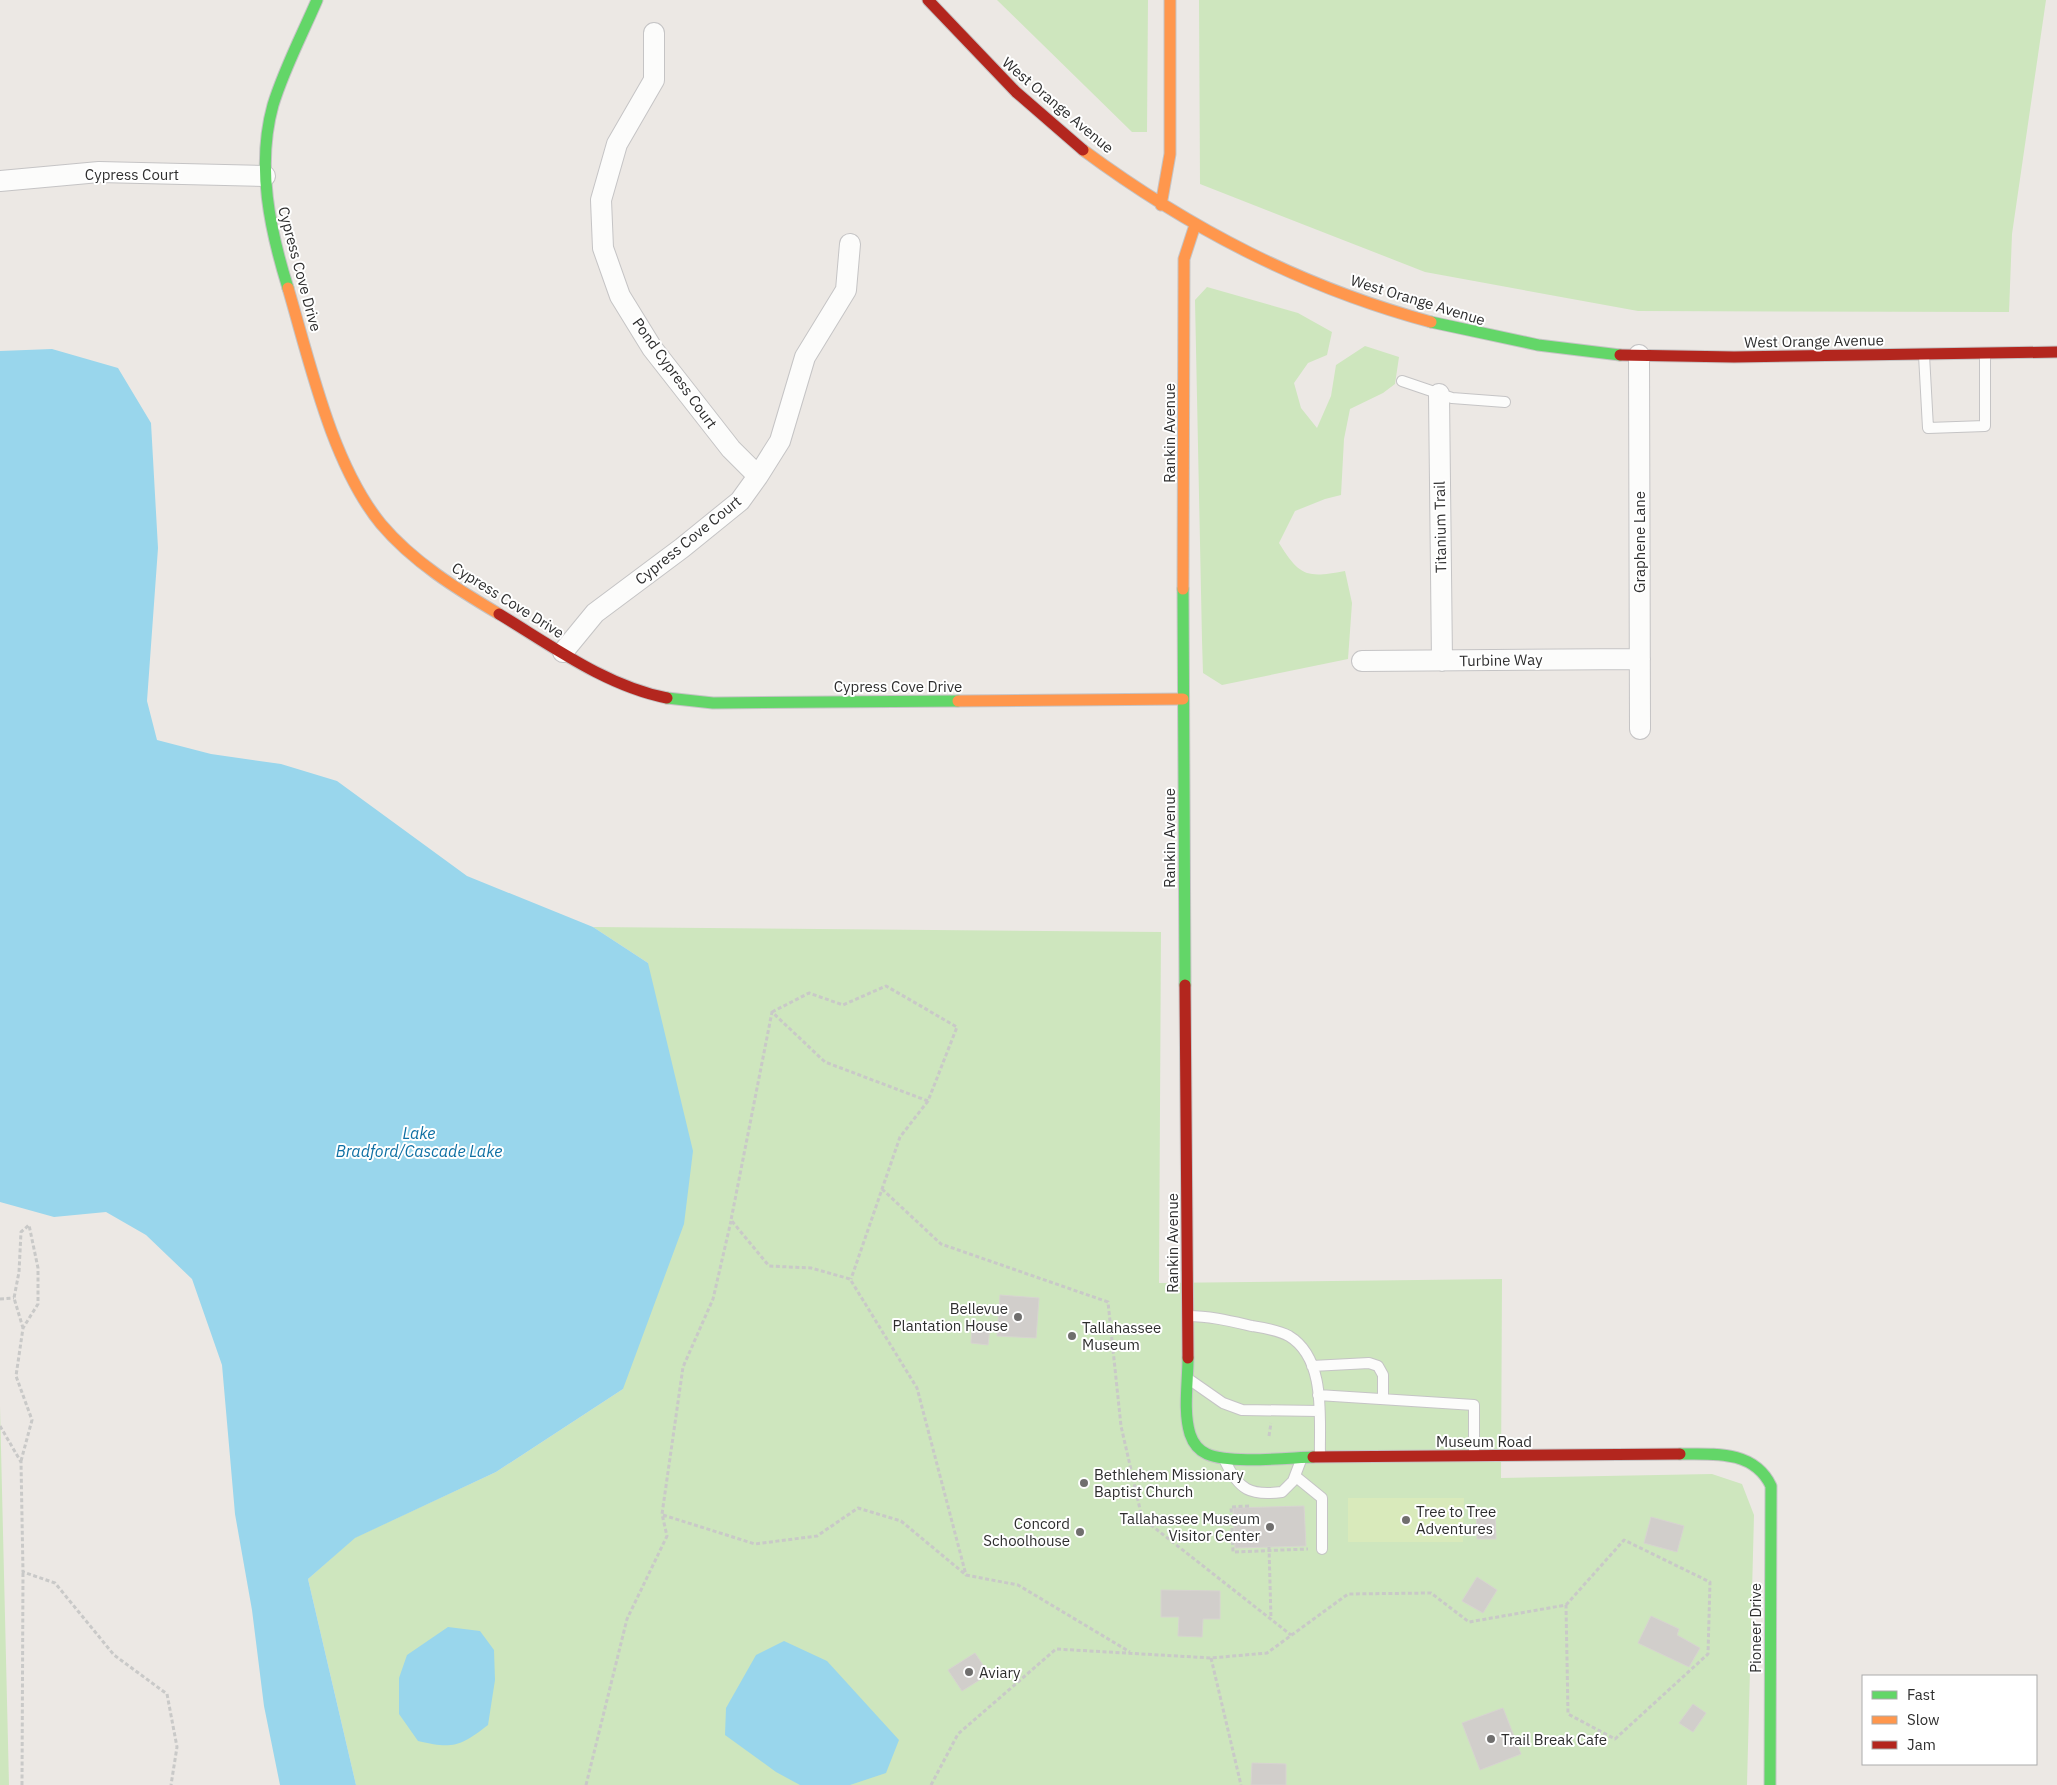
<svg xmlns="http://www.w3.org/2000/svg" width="2057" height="1785" viewBox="0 0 2057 1785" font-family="'IBM Plex Sans',sans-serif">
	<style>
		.green { fill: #cee6be }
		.pitch { fill: #d9eabb }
		.water { fill: #99d6ec }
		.building { fill: #d1cecb; stroke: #d7d4d0 }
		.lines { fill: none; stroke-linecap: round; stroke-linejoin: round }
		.lane-casing { stroke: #c5c4c5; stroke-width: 12 }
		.street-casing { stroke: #c5c4c5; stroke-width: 22 }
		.fast-casing { stroke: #c5c4c5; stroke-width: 13 }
		.slow-casing { stroke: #c5c4c5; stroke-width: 13 }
		.jam-casing { stroke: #c5c4c5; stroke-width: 13 }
		.path { stroke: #c9c9c8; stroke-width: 3; stroke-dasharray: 4 2.5; stroke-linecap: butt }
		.lane { stroke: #fcfcfb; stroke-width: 10 }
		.street { stroke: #fcfcfb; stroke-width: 20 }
		.fast { stroke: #63d668; stroke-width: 11 }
		.slow { stroke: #ff974d; stroke-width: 11 }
		.jam { stroke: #b3261e; stroke-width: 11 }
		.poi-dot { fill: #706f6e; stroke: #fff; stroke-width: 2 }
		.labels { text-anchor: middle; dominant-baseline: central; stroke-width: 4; stroke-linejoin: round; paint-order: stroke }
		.street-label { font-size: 15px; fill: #2e2e2e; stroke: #fff }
		.poi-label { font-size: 15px; fill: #2e2e2e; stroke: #fff; text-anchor: start }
		.water-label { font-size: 16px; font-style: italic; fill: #0d6fa3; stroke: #fff }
	</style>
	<rect width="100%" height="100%" fill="#ece8e4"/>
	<path class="green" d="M997,0H1148L1147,132H1132Z
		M1199,0H2046L2012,234L2009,312L1638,311L1425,272L1200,184Z
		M1207,287L1298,313L1332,332L1327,355L1308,363L1294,383L1301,408L1317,428L1331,396L1336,365L1365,346L1399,357L1395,384L1383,393L1350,409L1344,439L1341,495L1325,499L1295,511L1279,543C1300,577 1307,578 1345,571L1352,603L1348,659L1222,685L1203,673L1202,640L1195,300Z
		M593,927L1161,932L1159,1283L1502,1279L1501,1478L1712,1474L1742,1484L1754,1515L1747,1785H356L308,1579L354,1538L496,1472L623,1389L648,963Z
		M0,1406L9,1785H0Z"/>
	<path class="pitch" d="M1348,1498H1464L1463,1542H1348Z"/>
	<path class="water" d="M52,349L118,368L151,423L158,548L147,701L157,740L211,754L281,764L337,781L467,876L593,927L648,963L693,1151L684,1224L623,1389L496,1472L355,1538L308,1579L356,1785H280L264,1706L252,1610L235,1514L222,1365L192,1279L146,1235L106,1212L54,1217L0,1202V351Z
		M448,1627L480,1631L494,1650L495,1680L488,1725C460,1747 452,1749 418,1741L399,1714V1678L407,1655Z
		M784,1641L827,1661L899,1740L886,1773L850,1785H800L776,1772L725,1735L726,1708L756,1655Z"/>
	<path class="building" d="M1000,1295L1039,1298L1036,1338L997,1336Z
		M972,1325L990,1326L988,1345L971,1343Z
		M1304,1506L1306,1546L1235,1548L1233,1508Z
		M1476,1510H1495L1496,1539H1477Z
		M1651,1517L1684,1526L1677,1552L1644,1543Z
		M1477,1577L1497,1590L1483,1613L1462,1601Z
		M1161,1590L1220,1591V1619H1203L1202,1637L1178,1636L1179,1617H1161Z
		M1651,1616L1679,1629L1677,1635L1700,1648L1689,1667L1638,1643Z
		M975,1653L989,1674L962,1691L948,1670Z
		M1693,1704L1706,1713L1693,1732L1679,1723Z
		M1503,1708L1521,1754L1480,1770L1462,1723Z
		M1252,1763L1286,1764V1785H1251Z"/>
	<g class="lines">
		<g class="lane-casing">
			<path id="lane" d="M1924,355L1928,428L1985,426V353
				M1402,381L1452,398L1505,402
				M1188,1316C1210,1316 1230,1321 1252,1326C1264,1328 1278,1330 1289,1336C1327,1359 1319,1420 1320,1457
				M1312,1366L1369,1363L1378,1366L1383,1375V1399
				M1190,1380L1223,1403L1242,1410L1319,1411
				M1318,1395L1474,1405V1455
				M1225,1461C1239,1490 1250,1496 1282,1492L1293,1481L1301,1460
				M1295,1476L1322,1498V1549"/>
		</g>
		<g class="street-casing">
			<path id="street" d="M654,33V80L617,144L601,200L603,248L620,296L652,348L731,449L758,476
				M0,181L99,172L265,176
				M1639,355L1640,729
				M1439,394L1442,661
				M563,652L595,613L682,548L740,501L758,476L780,441L805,357L846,290L850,244
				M1362,661L1640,659"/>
		</g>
		<g class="fast-casing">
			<path id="fast" d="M288,288C270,230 256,166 273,105C284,69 302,35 317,0
				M1431,322L1538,345L1620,355
				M1183,589L1185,985
				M667,698L713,703L958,701
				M1188,1358C1188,1382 1183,1411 1190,1434C1193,1443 1198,1450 1207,1454C1230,1464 1286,1458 1313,1457
				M1680,1454C1714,1454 1754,1450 1771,1486L1770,1785"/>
		</g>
		<g class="slow-casing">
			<path id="slow" d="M1083,150C1190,229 1302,287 1431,322
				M1161,205L1170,154V0
				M288,288C310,363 332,464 381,524C413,562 457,589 499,614
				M1183,589L1184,259L1195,225
				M958,701L1183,699"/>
		</g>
		<g class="jam-casing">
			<path id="jam" d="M928,0L1016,92L1083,150
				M1620,355L1734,357L2057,352
				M499,614C552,646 606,686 667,698
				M1185,985L1188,1358
				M1313,1457L1680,1454"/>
		</g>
		<path class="path" d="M772,1012L809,993L843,1005L886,986L957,1027L928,1101L900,1137L851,1279
			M928,1101L825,1062L772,1012L731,1220L769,1266L811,1268L850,1279L917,1388L966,1575
			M882,1189L941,1244L1108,1302L1121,1426L1142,1518L1291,1635
			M0,1299L14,1298
			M0,1426L21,1462L23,1572L55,1583L114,1655L167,1694L177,1747L171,1785
			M1269,1436L1271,1423
			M21,1461L32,1420L16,1376L23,1328L38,1304V1268L29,1225L21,1232L19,1272L14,1298L23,1328
			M1249,1506L1231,1507L1233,1552L1308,1549
			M663,1515L755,1544L817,1536L858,1508L901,1521L966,1575L1018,1585L1130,1652
			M1269,1547L1271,1619
			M1211,1658L1241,1785
			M22,1785L23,1572
			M586,1785L627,1619L667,1536L662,1514L683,1367L713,1299L731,1221
			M931,1785L958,1734L1056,1649L1211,1658L1267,1653L1348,1594L1431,1593L1469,1622L1566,1605L1568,1714L1615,1739L1708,1654L1710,1582L1624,1540L1566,1605"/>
		<use href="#lane" class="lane"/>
		<use href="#street" class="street"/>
		<use href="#fast" class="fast"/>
		<use href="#slow" class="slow"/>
		<use href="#jam" class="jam"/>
	</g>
	<g class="poi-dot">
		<circle cx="1018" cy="1317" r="5"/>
		<circle cx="1072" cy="1336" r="5"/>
		<circle cx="1084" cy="1483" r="5"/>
		<circle cx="1406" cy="1520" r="5"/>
		<circle cx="1270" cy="1527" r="5"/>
		<circle cx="1080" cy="1532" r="5"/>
		<circle cx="969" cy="1672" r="5"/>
		<circle cx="1491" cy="1739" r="5"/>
	</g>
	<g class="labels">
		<g class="street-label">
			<text transform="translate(1058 105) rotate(40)">West Orange Avenue</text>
			<text x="132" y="174">Cypress Court</text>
			<text transform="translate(300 269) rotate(75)">Cypress Cove Drive</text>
			<text transform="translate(1418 300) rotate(17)">West Orange Avenue</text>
			<text transform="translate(1814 341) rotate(-1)">West Orange Avenue</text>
			<text transform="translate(675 373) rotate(54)">Pond Cypress Court</text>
			<text transform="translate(1169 433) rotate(-90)">Rankin Avenue</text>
			<text transform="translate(1440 527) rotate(-91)">Titanium Trail</text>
			<text transform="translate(688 540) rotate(-39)">Cypress Cove Court</text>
			<text transform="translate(1639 542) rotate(-90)">Graphene Lane</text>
			<text transform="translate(508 600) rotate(32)">Cypress Cove Drive</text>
			<text transform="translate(1501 660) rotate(-1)">Turbine Way</text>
			<text x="898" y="686">Cypress Cove Drive</text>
			<text transform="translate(1169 838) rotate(-90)">Rankin Avenue</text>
			<text transform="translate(1172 1243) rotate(-90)">Rankin Avenue</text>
			<text x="1484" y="1441">Museum Road</text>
			<text transform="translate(1755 1628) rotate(-90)">Pioneer Drive</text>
		</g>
		<g class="poi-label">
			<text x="1008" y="1308" text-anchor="end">Bellevue<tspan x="1008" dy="17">Plantation House</tspan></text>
			<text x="1082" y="1327">Tallahassee<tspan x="1082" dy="17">Museum</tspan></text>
			<text x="1094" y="1474">Bethlehem Missionary<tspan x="1094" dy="17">Baptist Church</tspan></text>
			<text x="1416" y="1511">Tree to Tree<tspan x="1416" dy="17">Adventures</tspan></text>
			<text x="1260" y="1518" text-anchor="end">Tallahassee Museum<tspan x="1260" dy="17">Visitor Center</tspan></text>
			<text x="1070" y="1523" text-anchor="end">Concord<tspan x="1070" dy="17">Schoolhouse</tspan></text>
			<text x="979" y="1672">Aviary</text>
			<text x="1501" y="1739">Trail Break Cafe</text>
		</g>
		<g class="water-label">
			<text x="419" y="1133">Lake<tspan x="419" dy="18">Bradford/Cascade Lake</tspan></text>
		</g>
	</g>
	<rect x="1862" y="1675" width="175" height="90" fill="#ffffff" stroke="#ababab"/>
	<rect x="1872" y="1691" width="25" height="8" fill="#63d668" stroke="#ababab"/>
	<text x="1907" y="1700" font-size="15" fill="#2e2e2e">Fast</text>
	<rect x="1872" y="1716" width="25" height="8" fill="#ff974d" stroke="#ababab"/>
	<text x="1907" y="1725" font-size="15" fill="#2e2e2e">Slow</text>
	<rect x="1872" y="1741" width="25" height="8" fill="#b3261e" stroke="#ababab"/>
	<text x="1907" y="1750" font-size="15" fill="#2e2e2e">Jam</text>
</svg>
